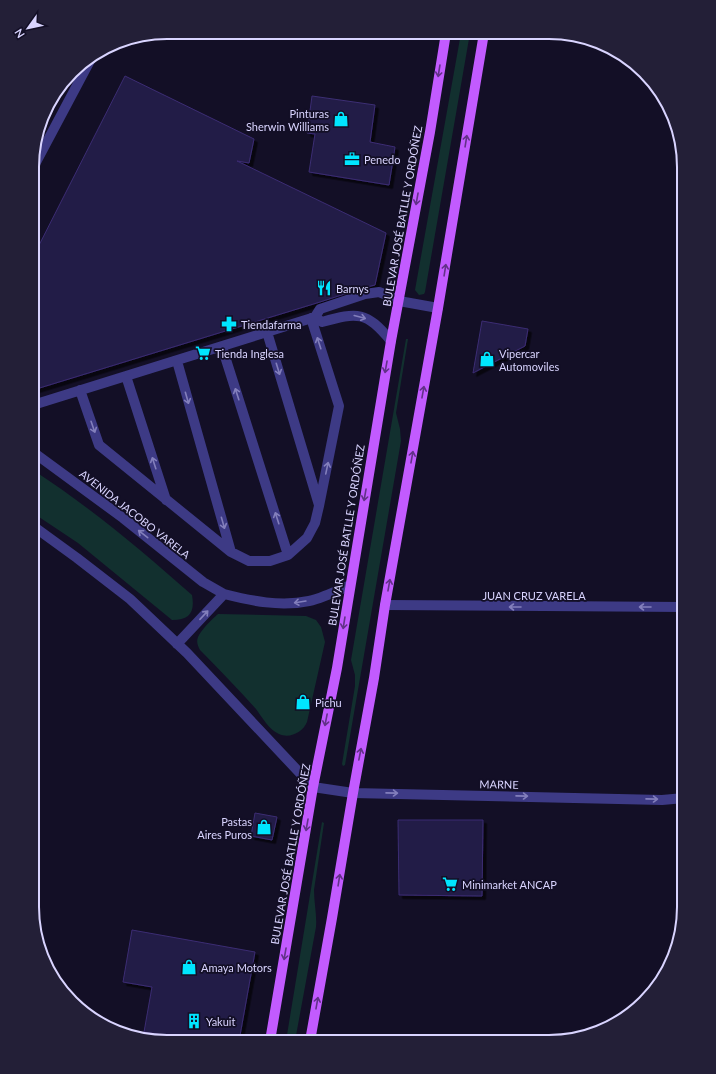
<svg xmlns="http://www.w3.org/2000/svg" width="716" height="1074" viewBox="0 0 716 1074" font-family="Lato,sans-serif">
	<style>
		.green { fill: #12302f }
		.building { fill: #241b47; stroke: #3b2d73; filter: url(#shadow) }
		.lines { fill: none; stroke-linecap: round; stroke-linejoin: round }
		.service { stroke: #3d3a85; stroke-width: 10 }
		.minor { stroke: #3d3a85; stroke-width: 10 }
		.primary { stroke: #c25bff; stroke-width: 10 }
		.oneway { stroke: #623188 }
		.oneway2 { stroke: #837fbc }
		.labels { text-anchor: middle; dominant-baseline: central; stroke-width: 3.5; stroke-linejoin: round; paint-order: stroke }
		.poi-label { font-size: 11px; fill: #d9d4ff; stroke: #130f26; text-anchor: start }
		.street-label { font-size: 11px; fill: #d9d4ff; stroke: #130f26 }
		.rim { fill: none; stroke: #d9d4ff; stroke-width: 2 }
	</style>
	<defs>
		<filter id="shadow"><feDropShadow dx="3.5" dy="3.5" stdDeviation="0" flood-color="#0009"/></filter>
	</defs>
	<rect width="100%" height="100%" fill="#130f26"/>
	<path class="green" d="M461,33H470L425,292L424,294L419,295L415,290Z
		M406,339H408L396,413L400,429L401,441L345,765L343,766L342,764L355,686V675L351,660Z
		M33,470C90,507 141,550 192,595C195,612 190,620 172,620L78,543L33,513Z
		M218,614L306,616L316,620L321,627L325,642L307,722C303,732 290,739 279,734C269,730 262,717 256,709C238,689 219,669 200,650C198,646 196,642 198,637C201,630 212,619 218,614Z
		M322,822L324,823L314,890C314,903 317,915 316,927L295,1041H286Z"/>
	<path class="building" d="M125,76L254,139L249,163L237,161L386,233L375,285L363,288L320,302L33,390V257Z
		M312,96L375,105L370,142L395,147L389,185L309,172L315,134L307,133Z
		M482,321L528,329L525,346L473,373Z
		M255,813L277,817L272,840L251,836Z
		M398,820H483L482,896L399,895Z
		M132,930L255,952L239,1041H198L144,1032L152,987L123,982Z"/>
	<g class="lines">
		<path class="service" d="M315,317L322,322C358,312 366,311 391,341
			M267,332L319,505
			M222,347L288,555
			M177,361L231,552
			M126,376L166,500
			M80,390L99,445L231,552L249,561H270L288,555L307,538L315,523L319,506L339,406L311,318
			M33,405L315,317L320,309L365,294L379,292L389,296L399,301L438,308"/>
		<path class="minor" d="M33,168L92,57
			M33,452L123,518L203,582L224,594L177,644
			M33,526L77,558L130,599L187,653L313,787L353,793L662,800L684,798
			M224,594C252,601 280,607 309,601C323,598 337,591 350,585
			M385,605L684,607"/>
		<path class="primary" d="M270,1041L313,787L337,668L391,341L430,132L446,33
			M310,1041L332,918L353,793L374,678L385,605L438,308L484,33"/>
	</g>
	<defs><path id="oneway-shaft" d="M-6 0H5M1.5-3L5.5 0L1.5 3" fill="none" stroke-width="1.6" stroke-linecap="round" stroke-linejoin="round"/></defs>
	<g class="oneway">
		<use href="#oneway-shaft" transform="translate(439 71) rotate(99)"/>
		<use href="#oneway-shaft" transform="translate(466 141) rotate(-81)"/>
		<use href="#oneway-shaft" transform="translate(417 199) rotate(100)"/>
		<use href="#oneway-shaft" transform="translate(445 270) rotate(-81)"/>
		<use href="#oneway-shaft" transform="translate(386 367) rotate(100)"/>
		<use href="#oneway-shaft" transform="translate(423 392) rotate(-80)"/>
		<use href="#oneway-shaft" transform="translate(412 457) rotate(-80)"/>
		<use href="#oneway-shaft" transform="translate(365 495) rotate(100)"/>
		<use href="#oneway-shaft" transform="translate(389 585) rotate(-80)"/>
		<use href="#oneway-shaft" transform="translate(344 623) rotate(99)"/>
		<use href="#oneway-shaft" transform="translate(326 720) rotate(101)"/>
		<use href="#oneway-shaft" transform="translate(360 754) rotate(-79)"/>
		<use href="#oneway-shaft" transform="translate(307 825) rotate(100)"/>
		<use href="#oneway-shaft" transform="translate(339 880) rotate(-81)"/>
		<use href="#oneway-shaft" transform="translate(285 954) rotate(100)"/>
		<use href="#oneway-shaft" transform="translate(317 1003) rotate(-80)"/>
	</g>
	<g class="oneway2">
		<use href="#oneway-shaft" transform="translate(360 317) rotate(15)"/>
		<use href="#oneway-shaft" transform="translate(319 343) rotate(-108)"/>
		<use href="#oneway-shaft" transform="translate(278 369) rotate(73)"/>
		<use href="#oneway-shaft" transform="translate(237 394) rotate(-108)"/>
		<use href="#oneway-shaft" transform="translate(187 398) rotate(74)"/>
		<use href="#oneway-shaft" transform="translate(93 427) rotate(71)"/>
		<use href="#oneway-shaft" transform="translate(154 463) rotate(-108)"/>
		<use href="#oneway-shaft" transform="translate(327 468) rotate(-78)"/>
		<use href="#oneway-shaft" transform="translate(277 518) rotate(-108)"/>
		<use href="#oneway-shaft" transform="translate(223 523) rotate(74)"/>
		<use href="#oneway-shaft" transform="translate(143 534) rotate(-142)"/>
		<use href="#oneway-shaft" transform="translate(300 602) rotate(171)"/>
		<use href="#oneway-shaft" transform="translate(515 607) rotate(-180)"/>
		<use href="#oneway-shaft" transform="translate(645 607) rotate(-180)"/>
		<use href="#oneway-shaft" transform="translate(204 615) rotate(-47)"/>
		<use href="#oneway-shaft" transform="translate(392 793) rotate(1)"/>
		<use href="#oneway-shaft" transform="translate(522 796) rotate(1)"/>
		<use href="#oneway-shaft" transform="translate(652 799) rotate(1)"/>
	</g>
	<defs>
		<g id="shop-bare" transform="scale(1.2)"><path d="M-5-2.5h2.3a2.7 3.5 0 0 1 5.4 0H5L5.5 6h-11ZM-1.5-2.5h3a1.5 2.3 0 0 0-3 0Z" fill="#00e5ff" stroke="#130f26" stroke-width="2.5" paint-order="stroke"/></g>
		<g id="office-bare" transform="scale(1.2)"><path d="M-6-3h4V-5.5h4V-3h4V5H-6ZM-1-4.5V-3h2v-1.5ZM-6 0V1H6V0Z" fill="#00e5ff" stroke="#130f26" stroke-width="2.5" paint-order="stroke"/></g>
		<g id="restaurant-bare" transform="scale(1.2)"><path d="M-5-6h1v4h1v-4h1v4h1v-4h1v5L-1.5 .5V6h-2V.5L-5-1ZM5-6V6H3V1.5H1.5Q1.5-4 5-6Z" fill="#00e5ff" stroke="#130f26" stroke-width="2.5" paint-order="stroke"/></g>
		<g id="pharmacy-bare" transform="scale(1.2)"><path d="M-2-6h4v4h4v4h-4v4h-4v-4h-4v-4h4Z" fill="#00e5ff" stroke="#130f26" stroke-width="2.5" paint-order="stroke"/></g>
		<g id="supermarket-bare" transform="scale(1.2)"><path d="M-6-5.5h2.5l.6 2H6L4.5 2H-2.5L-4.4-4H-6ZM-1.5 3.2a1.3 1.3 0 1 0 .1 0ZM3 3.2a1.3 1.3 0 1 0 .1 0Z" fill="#00e5ff" stroke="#130f26" stroke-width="2.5" paint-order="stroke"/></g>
		<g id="building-bare" transform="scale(1.2)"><path d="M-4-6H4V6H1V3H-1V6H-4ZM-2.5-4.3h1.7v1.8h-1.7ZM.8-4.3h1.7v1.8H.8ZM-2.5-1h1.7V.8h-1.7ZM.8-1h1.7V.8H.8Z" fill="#00e5ff" stroke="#130f26" stroke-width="2.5" paint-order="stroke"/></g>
	</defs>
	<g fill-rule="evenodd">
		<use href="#shop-bare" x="341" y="119"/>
		<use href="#office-bare" x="352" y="159"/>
		<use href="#restaurant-bare" x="324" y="288"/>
		<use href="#pharmacy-bare" x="229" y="324"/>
		<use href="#supermarket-bare" x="203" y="353"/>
		<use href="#shop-bare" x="487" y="359"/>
		<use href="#shop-bare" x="303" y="702"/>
		<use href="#shop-bare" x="264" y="827"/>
		<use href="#supermarket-bare" x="450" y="884"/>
		<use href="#shop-bare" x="189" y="967"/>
		<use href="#building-bare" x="194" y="1021"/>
	</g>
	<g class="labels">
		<g class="poi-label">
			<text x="329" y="113" text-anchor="end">Pinturas<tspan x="329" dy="13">Sherwin Williams</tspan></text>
			<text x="364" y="159">Penedo</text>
			<text x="336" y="288">Barnys</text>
			<text x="241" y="324">Tiendafarma</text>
			<text x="215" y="353">Tienda Inglesa</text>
			<text x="499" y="353">Vipercar<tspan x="499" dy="13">Automoviles</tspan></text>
			<text x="315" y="702">Pichu</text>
			<text x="252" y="821" text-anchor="end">Pastas<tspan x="252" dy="13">Aires Puros</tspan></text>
			<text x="462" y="884">Minimarket ANCAP</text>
			<text x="201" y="967">Amaya Motors</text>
			<text x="206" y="1021">Yakuit</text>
		</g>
		<g class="street-label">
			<text transform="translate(402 216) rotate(-80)">BULEVAR JOSÉ BATLLE Y ORDÓÑEZ</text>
			<text transform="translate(135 514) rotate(38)">AVENIDA JACOBO VARELA</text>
			<text transform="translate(346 535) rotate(-81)">BULEVAR JOSÉ BATLLE Y ORDÓÑEZ</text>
			<text x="534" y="595">JUAN CRUZ VARELA</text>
			<text transform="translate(499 784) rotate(1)">MARNE</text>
			<text transform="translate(290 854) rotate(-80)">BULEVAR JOSÉ BATLLE Y ORDÓÑEZ</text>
		</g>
	</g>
	<path d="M0 0H716V1074H0ZM167 39H549A128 128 0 0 1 677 167V907A128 128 0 0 1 549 1035H167A128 128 0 0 1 39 907V167A128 128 0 0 1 167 39Z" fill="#231f37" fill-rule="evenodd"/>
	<path class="rim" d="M167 39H549A128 128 0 0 1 677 167V907A128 128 0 0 1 549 1035H167A128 128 0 0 1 39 907V167A128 128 0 0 1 167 39Z"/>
	<g transform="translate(28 28) rotate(237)" stroke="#130f26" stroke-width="3" paint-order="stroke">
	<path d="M0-3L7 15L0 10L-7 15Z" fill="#d9d4ff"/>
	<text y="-6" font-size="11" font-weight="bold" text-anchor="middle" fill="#d9d4ff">N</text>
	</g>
</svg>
